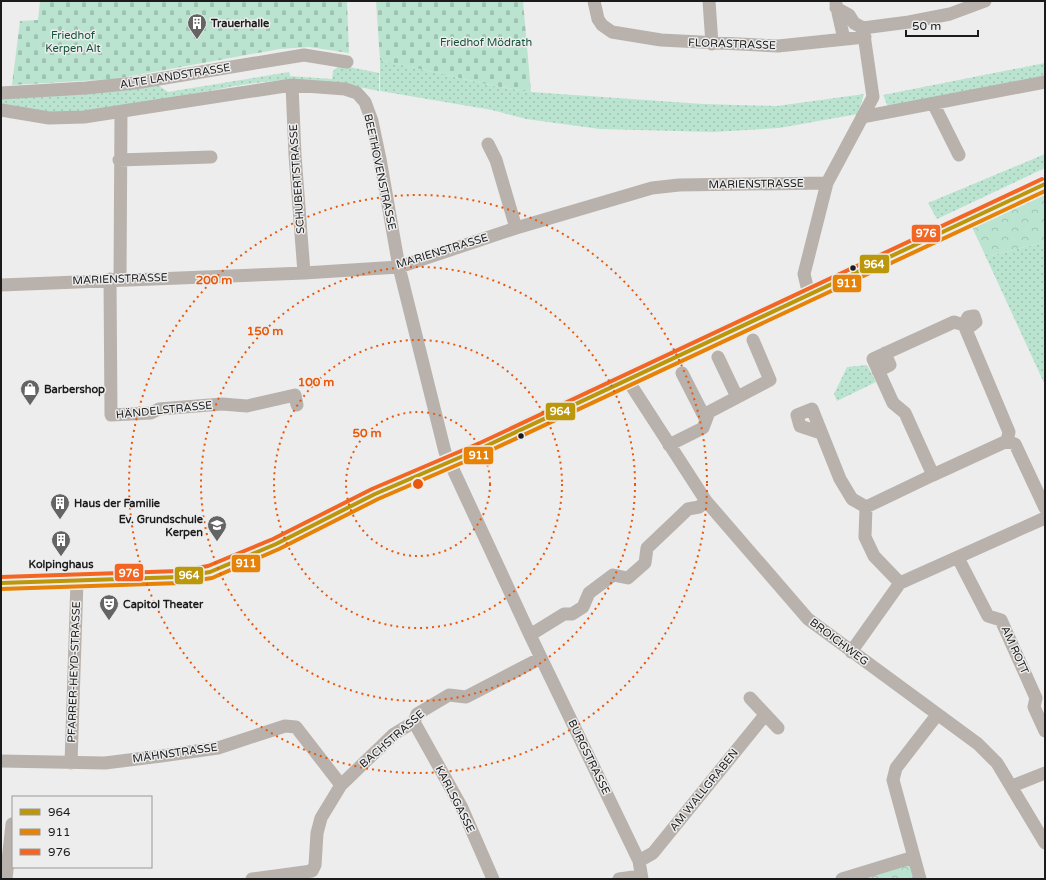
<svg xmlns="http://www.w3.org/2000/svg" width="1046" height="880" viewBox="0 0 1046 880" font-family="'Varela Round',sans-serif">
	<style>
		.green { fill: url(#green-dots) }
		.forest { fill: url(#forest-crowns) }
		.cemetery { fill: url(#cemetery-stones) }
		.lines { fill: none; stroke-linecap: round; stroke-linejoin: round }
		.minor { stroke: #b9b2ac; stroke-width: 13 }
		.major { stroke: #b2a9a2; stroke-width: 17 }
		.bus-1-casing { stroke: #ededee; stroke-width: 7 }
		.bus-2-casing { stroke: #ededee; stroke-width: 7 }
		.bus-3-casing { stroke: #ededee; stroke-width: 7 }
		.bus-1 { stroke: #bb970c; stroke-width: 4 }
		.bus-2 { stroke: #e58207; stroke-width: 4 }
		.bus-3 { stroke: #f26522; stroke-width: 4 }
		.ring { fill: none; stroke: #e8590c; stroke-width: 2; stroke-dasharray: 2 4 }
		.bus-dot { fill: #1b1b1b; stroke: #ededee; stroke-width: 1.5 }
		.labels { text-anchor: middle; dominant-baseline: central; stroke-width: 3; stroke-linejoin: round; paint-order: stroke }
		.poi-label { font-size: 11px; font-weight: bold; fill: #1b1b1b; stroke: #ededee; text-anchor: start }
		.park-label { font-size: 11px; fill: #145239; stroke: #ededee }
		.street-label { font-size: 11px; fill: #1b1b1b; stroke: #ededee }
		.centre { fill: #e8590c; stroke: #ededee; stroke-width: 2 }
		.ring-label { font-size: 12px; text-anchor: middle; font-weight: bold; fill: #e8590c; stroke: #ededee; stroke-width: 3; stroke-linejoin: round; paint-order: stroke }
		.line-badge { stroke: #ededee; stroke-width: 1.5 }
		.badge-label { font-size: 11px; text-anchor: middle; font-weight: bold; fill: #fff }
	</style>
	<defs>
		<pattern id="green-dots" width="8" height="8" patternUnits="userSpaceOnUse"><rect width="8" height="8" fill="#bae4d0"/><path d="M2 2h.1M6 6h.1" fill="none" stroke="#9fc3b2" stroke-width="1.8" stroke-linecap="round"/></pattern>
		<pattern id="forest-crowns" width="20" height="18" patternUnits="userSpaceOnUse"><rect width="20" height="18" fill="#bae4d0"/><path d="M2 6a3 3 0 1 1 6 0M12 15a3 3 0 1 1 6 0" fill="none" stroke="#9fc3b2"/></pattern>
		<pattern id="cemetery-stones" width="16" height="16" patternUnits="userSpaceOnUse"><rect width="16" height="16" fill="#bae4d0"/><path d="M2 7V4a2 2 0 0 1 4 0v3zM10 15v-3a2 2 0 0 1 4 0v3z" fill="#9fc3b2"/></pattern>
	</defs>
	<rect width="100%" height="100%" fill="#ededee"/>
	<path class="green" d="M380,60L495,86L531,92L703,104L777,106L864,94L858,114L779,128L713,132L600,129L526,119L492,110L380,91Z
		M1045,63V82L889,109L883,95Z
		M340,65L379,73V91C351,85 317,79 289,80C221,83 155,106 88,113C60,115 29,110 1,106V96L158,85L168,92L289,72L290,76L332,79L333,71Z
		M1045,154V168L937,219L928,203Z
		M1045,242V385L986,257Z
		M867,365L876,382L837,401L834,394L847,367Z"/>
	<path class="forest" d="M1045,195V242L986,257L971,225Z
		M910,856L917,879H833Z"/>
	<path class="cemetery" d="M40,1H347L349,53L309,47L280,49L115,79L12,85L20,21L38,20Z
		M376,1H523L531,92L495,86L380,60Z"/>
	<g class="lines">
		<path class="minor" d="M594,1L598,19L602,25L612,32L661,40L778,46L865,37
			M709,1L712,44
			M836,4L844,39
			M863,28L909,22L950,14L985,1
			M292,85L295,155L304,273
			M1,93L86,88L135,83L304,55L347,62
			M934,105L959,155
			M1,110L49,118L84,117L292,85L345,89L357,93L365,102L372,121L380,159L399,267L445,452L530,635L639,861L642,879
			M862,117L1045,82
			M488,144L496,160L516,228
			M119,160L211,157
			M110,279L111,415L151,413L159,409L222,404L247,406L295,395L297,405
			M120,279L121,112
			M1,285L304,273L399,267L516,228L652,188L679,185L827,183
			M809,295L804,274L827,183L873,97L863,28L854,23L849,15L836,8
			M974,316L976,322L971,326L964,325L968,317Z
			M718,357L737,397
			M878,371L890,365L885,353
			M682,373L706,420
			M627,379L706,501L808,619L978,744L997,763L1045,843
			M821,433L800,426L797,415L812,409L840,479L852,499L866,507
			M1007,441L1015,444L1045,508
			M669,445L703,428L709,412L770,380L753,340
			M933,475L1007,441
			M958,558L988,616L1001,620L1036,698L1034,707L1045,731
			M900,583L874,556L865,537L866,507L933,475L905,413L893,403L873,359L954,322L964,325L1009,432L1007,441
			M530,635L564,614H572L583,607L589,593L613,575L628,578L645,563L647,548L688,509L699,507L706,501
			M851,652L900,583L1045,518
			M750,698L778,728
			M414,722L462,808L493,879
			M1,761L105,763L161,756L218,748L285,726L296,727L341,785
			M71,763L77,581
			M1012,786L1045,773
			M639,861L653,853L765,715
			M6,879L12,824
			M252,879L312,871L315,865L317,833L321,818L341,785L394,734L414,722L417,714L449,695L466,697L541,658
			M619,879L641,876
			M842,879L914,857
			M920,879L893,780L896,768L937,715"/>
		<path class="major" d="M1,583L180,577L210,572L276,544L375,494L484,447L1045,184"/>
		<g class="bus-1-casing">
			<path id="bus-1" d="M1,583L180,577L210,572L276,544L375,494L484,447L1045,184"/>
		</g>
		<g class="bus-2-casing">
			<path id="bus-2" d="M1,589L180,583L212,578L279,549L378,499L487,452L1045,191"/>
		</g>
		<g class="bus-3-casing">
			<path id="bus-3" d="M1,577L179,571L208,566L273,539L372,489L482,442L1042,179"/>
		</g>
		<use href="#bus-1" class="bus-1"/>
		<use href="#bus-2" class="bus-2"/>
		<use href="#bus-3" class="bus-3"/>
	</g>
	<g class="ring">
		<circle cx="418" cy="484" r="72"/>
		<circle cx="418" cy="484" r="144"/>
		<circle cx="418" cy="484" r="217"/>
		<circle cx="418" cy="484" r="289"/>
	</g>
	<defs>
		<g id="building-pin" transform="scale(1)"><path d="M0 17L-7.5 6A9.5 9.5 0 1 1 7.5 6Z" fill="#646465" stroke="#ededee"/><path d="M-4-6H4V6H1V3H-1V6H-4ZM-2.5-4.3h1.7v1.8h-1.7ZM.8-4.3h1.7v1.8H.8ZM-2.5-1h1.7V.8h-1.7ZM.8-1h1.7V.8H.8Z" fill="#fff"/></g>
		<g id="shop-pin" transform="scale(1)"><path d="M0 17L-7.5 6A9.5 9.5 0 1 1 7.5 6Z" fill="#646465" stroke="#ededee"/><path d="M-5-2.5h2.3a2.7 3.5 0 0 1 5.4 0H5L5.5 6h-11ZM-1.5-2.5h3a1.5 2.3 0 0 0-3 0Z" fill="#fff"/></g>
		<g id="school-pin" transform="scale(1)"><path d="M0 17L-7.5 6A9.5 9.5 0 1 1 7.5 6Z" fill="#646465" stroke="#ededee"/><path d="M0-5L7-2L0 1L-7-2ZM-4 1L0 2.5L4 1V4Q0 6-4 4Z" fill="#fff"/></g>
		<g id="theatre-pin" transform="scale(1)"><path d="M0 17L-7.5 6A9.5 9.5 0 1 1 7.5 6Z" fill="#646465" stroke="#ededee"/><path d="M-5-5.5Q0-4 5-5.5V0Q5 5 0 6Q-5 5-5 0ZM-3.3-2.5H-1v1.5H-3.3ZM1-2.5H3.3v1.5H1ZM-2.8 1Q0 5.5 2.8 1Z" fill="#fff"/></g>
	</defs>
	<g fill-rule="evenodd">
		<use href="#building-pin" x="197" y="23"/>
		<use href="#shop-pin" x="30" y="389"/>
		<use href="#building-pin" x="60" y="503"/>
		<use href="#school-pin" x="217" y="525"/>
		<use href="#building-pin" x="61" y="540"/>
		<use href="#theatre-pin" x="109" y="604"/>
	</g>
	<g class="bus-dot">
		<circle cx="853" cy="268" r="3.5"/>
		<circle cx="521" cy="436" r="3.5"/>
	</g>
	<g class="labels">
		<g class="poi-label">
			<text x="211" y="23">Trauerhalle</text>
			<text x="44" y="389">Barbershop</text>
			<text x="74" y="503">Haus der Familie</text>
			<text x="203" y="519" text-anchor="end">Ev. Grundschule<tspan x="203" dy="13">Kerpen</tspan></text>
			<text x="61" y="564" text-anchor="middle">Kolpinghaus</text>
			<text x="123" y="604">Capitol Theater</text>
		</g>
		<g class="park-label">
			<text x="73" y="35">Friedhof<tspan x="73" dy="13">Kerpen Alt</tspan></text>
			<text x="486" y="42">Friedhof Mödrath</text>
		</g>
		<g class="street-label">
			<text transform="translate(732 44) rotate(2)">FLORASTRASSE</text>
			<text transform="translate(175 76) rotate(-9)">ALTE LANDSTRASSE</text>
			<text transform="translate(380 172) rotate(78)">BEETHOVENSTRASSE</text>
			<text transform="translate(297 179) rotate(-94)">SCHUBERTSTRASSE</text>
			<text transform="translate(756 184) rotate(-1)">MARIENSTRASSE</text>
			<text transform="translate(442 251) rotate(-17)">MARIENSTRASSE</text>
			<text transform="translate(120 279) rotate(-2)">MARIENSTRASSE</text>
			<text transform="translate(164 410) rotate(-6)">HÄNDELSTRASSE</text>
			<text transform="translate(839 642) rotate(37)">BROICHWEG</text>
			<text transform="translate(1015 650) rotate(66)">AM ROTT</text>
			<text transform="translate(74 672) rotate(-88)">PFARRER-HEYD-STRASSE</text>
			<text transform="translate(392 739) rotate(-41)">BACHSTRASSE</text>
			<text transform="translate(175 753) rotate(-8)">MÄHNSTRASSE</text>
			<text transform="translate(589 757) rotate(64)">BURGSTRASSE</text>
			<text transform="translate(704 790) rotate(-51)">AM WALLGRABEN</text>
			<text transform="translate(455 799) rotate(63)">KARLSGASSE</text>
		</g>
	</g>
	<circle cx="418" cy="484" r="6" class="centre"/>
	<g class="ring-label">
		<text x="214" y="284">200 m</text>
		<text x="265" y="335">150 m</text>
		<text x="316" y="386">100 m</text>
		<text x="367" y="437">50 m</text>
	</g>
	<g class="line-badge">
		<rect x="911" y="224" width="30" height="19" rx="4" fill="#f26522"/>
		<rect x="859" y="254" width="31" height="20" rx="4" fill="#bb970c"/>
		<rect x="832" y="274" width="30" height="19" rx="4" fill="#e58207"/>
		<rect x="545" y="402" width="31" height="19" rx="4" fill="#bb970c"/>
		<rect x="463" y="446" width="31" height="19" rx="4" fill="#e58207"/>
		<rect x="231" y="554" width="30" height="19" rx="4" fill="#e58207"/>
		<rect x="114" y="563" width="30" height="19" rx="4" fill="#f26522"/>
		<rect x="174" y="566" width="30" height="19" rx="4" fill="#bb970c"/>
	</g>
	<g class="badge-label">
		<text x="926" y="237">976</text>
		<text x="874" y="268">964</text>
		<text x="847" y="287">911</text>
		<text x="560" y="415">964</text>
		<text x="479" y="459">911</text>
		<text x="246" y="567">911</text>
		<text x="129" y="577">976</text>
		<text x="189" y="579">964</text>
	</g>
	<rect width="1046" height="880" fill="none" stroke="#1b1b1b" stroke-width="4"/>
	<rect x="12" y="796" width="140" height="72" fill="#ededee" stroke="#99999a"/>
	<rect x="20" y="809" width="20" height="6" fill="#bb970c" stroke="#99999a"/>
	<text x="48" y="816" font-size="12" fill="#1b1b1b">964</text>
	<rect x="20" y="829" width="20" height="6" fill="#e58207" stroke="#99999a"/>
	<text x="48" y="836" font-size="12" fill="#1b1b1b">911</text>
	<rect x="20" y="849" width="20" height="6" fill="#f26522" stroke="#99999a"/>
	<text x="48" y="856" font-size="12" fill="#1b1b1b">976</text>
	<path d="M906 30v6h72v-6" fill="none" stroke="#1b1b1b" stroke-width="2"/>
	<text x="912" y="30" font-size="12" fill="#1b1b1b" stroke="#ededee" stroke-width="3" paint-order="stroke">50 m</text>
</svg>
